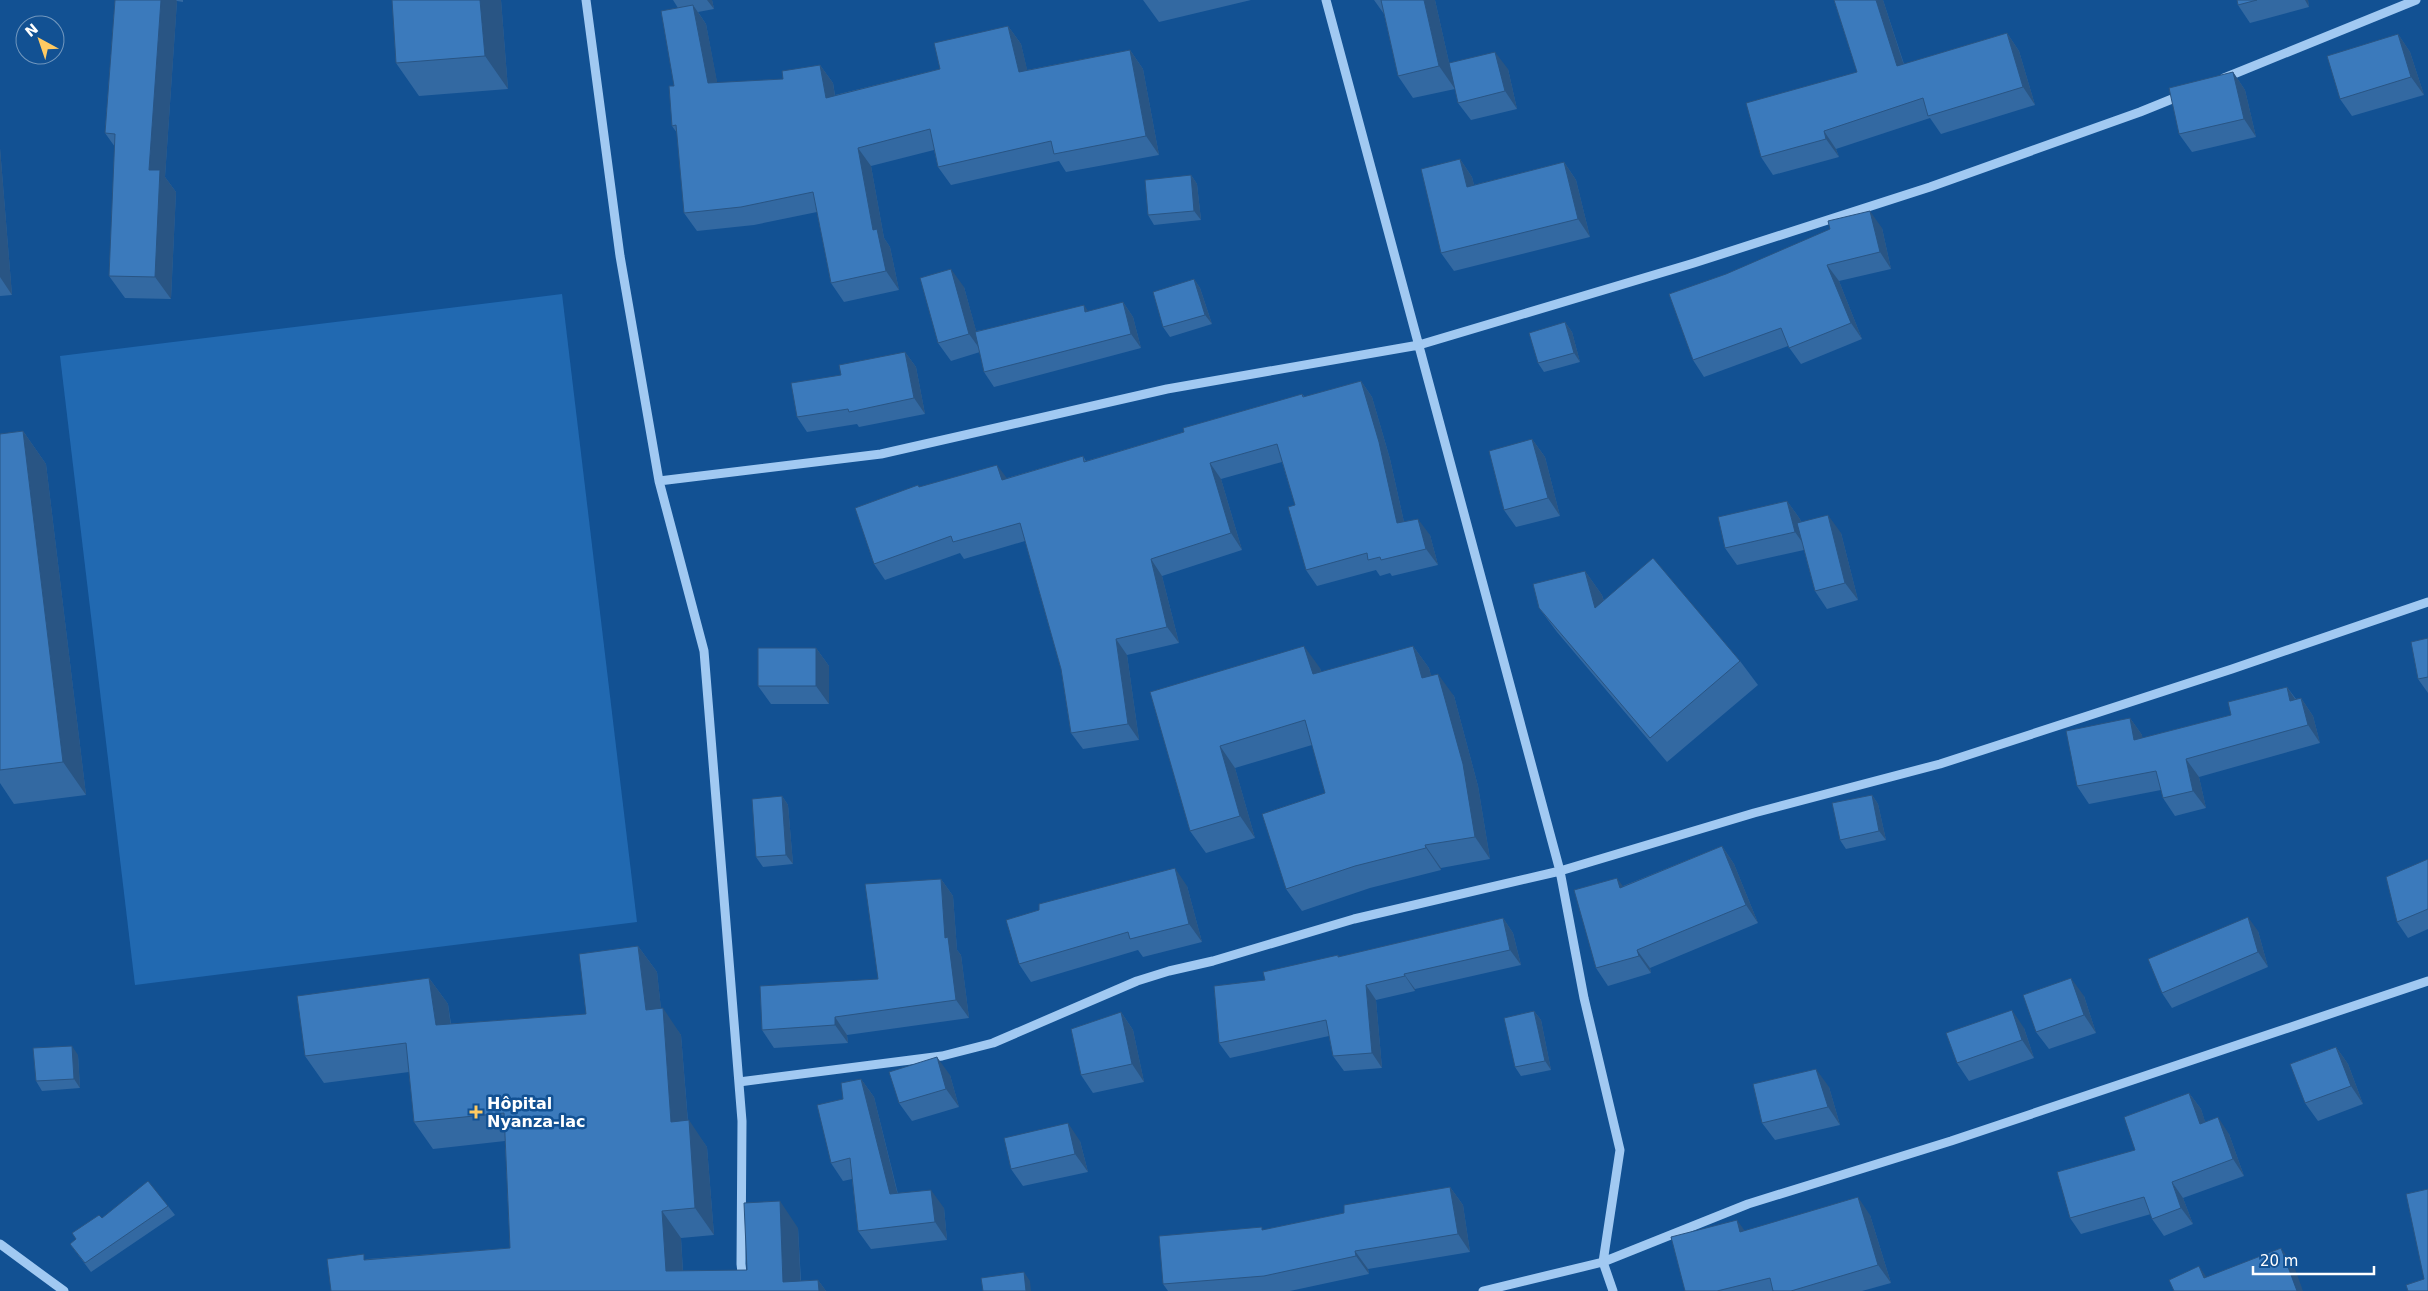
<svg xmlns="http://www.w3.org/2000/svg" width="2428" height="1291" viewBox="0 0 2428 1291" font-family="'DejaVu Sans',sans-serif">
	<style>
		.pitch { fill: #2169b1 }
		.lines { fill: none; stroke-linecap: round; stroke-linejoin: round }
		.minor { stroke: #a1c9f2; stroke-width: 9 }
		.wall { fill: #3369a2 }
		.shaded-wall { fill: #295584 }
		.building { fill: #3b7abc; stroke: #295584 }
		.poi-dot { fill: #ffca62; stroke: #125193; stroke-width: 2 }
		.labels { text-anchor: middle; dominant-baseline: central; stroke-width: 5; stroke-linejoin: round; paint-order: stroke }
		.poi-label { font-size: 16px; font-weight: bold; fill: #fff; stroke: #125193; text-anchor: start }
	</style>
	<rect width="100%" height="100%" fill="#125193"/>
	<path class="pitch" d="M562,294L637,922L135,985L60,356Z"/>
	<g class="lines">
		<path class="minor" d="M586,0L620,256L659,481L704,651L742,1121L741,1264L744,1291
			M1326,0L1560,871L1584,998L1620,1150L1603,1262L1613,1291
			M2224,78L2416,0
			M659,481L881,454L1167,389L1419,345L1694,263L1930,187L2140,112L2182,95
			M739,1082L942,1056L993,1043L1137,981L1169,971L1213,961L1354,919L1560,871L1754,813L1940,764L2232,669L2428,602
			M0,1244L64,1291
			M1483,1291L1603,1262L1748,1204L1951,1141L2428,981"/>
	</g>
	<path class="wall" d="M115,0H183V2L177,1L165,177L176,192L171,299L125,298L109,276L115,147L105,133Z
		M501,0L508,89L419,96L396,63Z
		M673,0H712L714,9L698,12L706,24L717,83L783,79L820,65L833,83L835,95L940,69L1008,26L1021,44L1027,70L1130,50L1143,69L1159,155L1066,172L1059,161L951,185L938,167L934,150L871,166L884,238L890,247L899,290L844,302L831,283L817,212L754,225L697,231L684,213L677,133L672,126L678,8Z
		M1143,0H1251L1159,22Z
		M1374,0H1435L1455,89L1413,98L1398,76L1384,14Z
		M1834,0H1883L1904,64L2007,33L2019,51L2035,105L1941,134L1930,118L1836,149L1839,157L1773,175L1761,157L1857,72Z
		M2237,0H2308L2309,7L2250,23L2238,5Z
		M2398,34L2410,52L2424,95L2352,116L2340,99Z
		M1508,69L1517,109L1471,120L1458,103Z
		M2233,72L2245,90L2256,137L2192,152L2179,134Z
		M0,148L12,295L0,296Z
		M1460,159L1472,177L1474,185L1564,162L1576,180L1590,237L1454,271L1441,253Z
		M1191,175L1197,184L1201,220L1154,225L1148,215Z
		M1882,228L1891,269L1839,281L1862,339L1801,364L1788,346L1704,377L1693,360L1669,294Z
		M1194,279L1200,288L1212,324L1170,337L1163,327Z
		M964,287L976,331L1088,312L1123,302L1133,317L1141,348L994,387L984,372L980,352L951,361L938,343Z
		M1565,322L1572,332L1580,362L1544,372L1538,363Z
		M905,352L916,367L925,414L859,427L857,424L807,432L797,417L841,375Z
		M1361,381L1372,397L1390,459L1404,522L1430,535L1438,565L1392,576L1390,573L1380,576L1376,570L1317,586L1306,570L1295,505L1282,462L1221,479L1242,550L1162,576L1179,643L1127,655L1139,740L1083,749L1071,733L1061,669L1025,541L964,559L960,553L885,580L874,564L919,487L1007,478L1083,456L1086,461L1184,432L1302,394L1305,397Z
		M23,431L46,464L86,795L14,804L0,783V434Z
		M1532,439L1545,457L1560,516L1516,527L1504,510Z
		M1787,501L1800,519L1801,522L1841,533L1858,600L1827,609L1815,591L1804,550L1737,565L1725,548Z
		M1585,571L1602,595L1604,601L1740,661L1758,685L1667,762L1557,632L1539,608Z
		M2428,638V693L2418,679Z
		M1413,646L1429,668L1431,676L1454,696L1478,786L1490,859L1441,868V870L1370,888L1302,911L1286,889L1325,793L1312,745L1235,768L1255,838L1206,853L1190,831L1150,692L1320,668L1321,672Z
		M816,648L829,666V704H771L758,686Z
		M2287,687L2296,699L2301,698L2313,716L2320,743L2199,777L2206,808L2175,816L2163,798L2161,790L2089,804L2077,786L2130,718L2142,735V738L2231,715Z
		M1872,795L1878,804L1886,840L1846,849L1840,840Z
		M782,796L788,805L793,864L763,867L756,857Z
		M1722,846L1734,864L1758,923L1650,968L1651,973L1608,986L1596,968L1623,886Z
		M2428,859V929L2408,938L2397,922Z
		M941,879L953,896L957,950L961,955L969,1018L847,1035L848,1043L774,1048L762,1030L878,979Z
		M1187,886L1202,942L1143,957L1138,950L1031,982L1019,964L1039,910Z
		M1503,918L1513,933L1521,965L1415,989V991L1376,1000L1382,1068L1344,1071L1333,1056L1329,1036L1230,1058L1219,1043L1265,980L1338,955L1339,957Z
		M2258,931L2268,967L2172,1008L2162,993Z
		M638,946L657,972L661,1009L681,1035L688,1121L707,1147L714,1235L681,1238L683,1271L747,1270L798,1228L801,1281L818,1280L826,1291H331L367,1259L510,1248L505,1141L433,1149L414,1122L409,1072L324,1083L305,1056L429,978L448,1004L451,1024L586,1014Z
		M2084,996L2096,1033L2049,1049L2036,1032Z
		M1534,1011L1541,1020L1551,1070L1521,1076L1515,1067Z
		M1121,1012L1133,1030L1144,1082L1093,1093L1081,1075Z
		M2024,1028L2034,1058L1969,1081L1957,1063Z
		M2336,1047L2348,1064L2363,1104L2318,1121L2305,1103Z
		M78,1055L80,1088L42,1091L36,1081Z
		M950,1075L959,1107L912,1121L899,1103Z
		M861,1079L874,1097L898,1194L944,1208L947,1240L871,1249L858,1231L852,1179L843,1181L831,1163L843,1099Z
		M1829,1087L1840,1125L1775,1140L1762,1123Z
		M2189,1093L2201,1109L2205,1122L2229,1134L2244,1176L2183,1198L2193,1224L2164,1236L2152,1219L2151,1214L2081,1234L2070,1218Z
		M1080,1141L1088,1172L1023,1186L1011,1169Z
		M1450,1187L1463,1205L1470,1252L1368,1269L1369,1274L1290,1291H1168L1163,1284L1264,1230L1344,1213Z
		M168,1206L175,1215L91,1272L70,1244L102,1218Z
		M1870,1215L1891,1283L1862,1291H1685L1745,1231Z"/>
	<path class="shaded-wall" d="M161,0H176L177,1L165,177L176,192L171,299L155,277L149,170Z
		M480,0H501L508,89L485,56Z
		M707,0H712L714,9Z
		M1424,0H1435L1455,89L1439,66Z
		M1876,0H1883L1910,84L1897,66Z
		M2305,0H2308L2309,7Z
		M693,5L706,24L721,102L708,83Z
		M1008,26L1021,44L1032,90L1019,72Z
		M2007,33L2019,51L2035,105L2023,87Z
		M2398,34L2410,52L2424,95L2411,77Z
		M1130,50L1143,69L1159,155L1146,136Z
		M1495,52L1508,69L1517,109L1505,91Z
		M820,65L833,83L838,116L826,98Z
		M2233,72L2245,90L2256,137L2244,119Z
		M1824,131L1836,149L1839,157L1826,139Z
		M0,148L12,295L0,277Z
		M858,148L871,166L884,238L890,247L899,290L886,271L873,230Z
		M1460,159L1472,177L1479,205L1467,187Z
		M1564,162L1576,180L1590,237L1578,219Z
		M1191,175L1197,184L1201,220L1194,211Z
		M1870,211L1882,228L1891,269L1880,252Z
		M1827,265L1839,281L1862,339L1851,323Z
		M951,269L964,287L982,352L969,334Z
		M1194,279L1200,288L1212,324L1205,315Z
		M1123,302L1133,317L1141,348L1131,334Z
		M1084,305L1094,320L1085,312Z
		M1565,322L1572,332L1580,362L1574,353Z
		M905,352L916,367L925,414L914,398Z
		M1361,381L1372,397L1390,459L1408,540L1397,523Z
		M23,431L46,464L86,795L63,762Z
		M1532,439L1545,457L1560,516L1548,498Z
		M1210,463L1221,479L1242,550L1231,533Z
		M997,465L1009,481L1002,480Z
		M1787,501L1800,519L1807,549L1795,532Z
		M1828,515L1841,533L1858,600L1845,583Z
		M1418,519L1430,535L1438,565L1426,549Z
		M1151,559L1162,576L1179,643L1167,627Z
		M1585,571L1602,595L1612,632L1595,608Z
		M1116,639L1127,655L1139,740L1128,724Z
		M1304,646L1320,668L1328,697L1313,674Z
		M1413,646L1429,668L1438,700L1422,678Z
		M816,648L829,666V704L816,686Z
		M1438,674L1454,696L1478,786L1490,859L1475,837Z
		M2287,687L2299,705L2290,701Z
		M2301,698L2313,716L2320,743L2308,725Z
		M2130,718L2142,735L2146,758L2134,740Z
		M1220,746L1235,768L1255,838L1240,816Z
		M2186,759L2199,777L2206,808L2193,791Z
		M1872,795L1878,804L1886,840L1879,831Z
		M782,796L788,805L793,864L786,855Z
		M1425,845L1441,868V870L1426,848Z
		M1722,846L1734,864L1758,923L1746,905Z
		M1175,868L1187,886L1202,942L1189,924Z
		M1617,878L1630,896L1620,888Z
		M941,879L953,896L957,950L961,955L969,1018L956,1000L945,938Z
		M2248,917L2258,931L2268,967L2258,952Z
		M1503,918L1513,933L1521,965L1510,950Z
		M638,946L657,972L664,1036L646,1010Z
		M1637,950L1650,968L1651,973L1639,956Z
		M1404,974L1415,989V991L1405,976Z
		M429,978L448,1004L454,1051L436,1025Z
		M2071,978L2084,996L2096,1033L2084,1015Z
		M1366,985L1376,1000L1382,1068L1372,1053Z
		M663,1008L681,1035L690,1148L671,1122Z
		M2012,1010L2024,1028L2034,1058L2022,1040Z
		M1534,1011L1541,1020L1551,1070L1545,1061Z
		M1121,1012L1133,1030L1144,1082L1132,1064Z
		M835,1017L847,1035L848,1043L835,1025Z
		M72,1046L78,1055L80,1088L74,1079Z
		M2336,1047L2348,1064L2363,1104L2351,1086Z
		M937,1057L950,1075L959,1107L946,1089Z
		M1816,1069L1829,1087L1840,1125L1828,1107Z
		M861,1079L874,1097L902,1212L890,1194Z
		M2189,1093L2201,1109L2211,1140L2200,1124Z
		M2218,1117L2229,1134L2244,1176L2233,1159Z
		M689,1120L707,1147L714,1235L695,1208Z
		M1068,1123L1080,1141L1088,1172L1075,1154Z
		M2172,1182L2183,1198L2193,1224L2181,1208Z
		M1450,1187L1463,1205L1470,1252L1458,1234Z
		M931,1190L944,1208L947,1240L935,1222Z
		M1858,1197L1870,1215L1891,1283L1878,1265Z
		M780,1201L798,1228L801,1291L783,1282Z
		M662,1211L681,1238L684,1291L666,1271Z
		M1737,1220L1750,1238L1740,1232Z
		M2281,1248L2294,1266L2303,1291H2297Z
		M1355,1251L1368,1269L1369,1274L1356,1256Z
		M2199,1266L2211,1284L2204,1278Z
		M1024,1272L1030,1281L1031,1291H1026Z
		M818,1280L826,1291H819Z"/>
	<path class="building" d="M115,0H161L149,170H160L155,277L109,276L115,134L105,133Z
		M392,0H480L485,56L396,63Z
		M1381,0H1424L1439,66L1398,76Z
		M1834,0H1876L1897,66L2007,33L2023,87L1928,116L1923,98L1824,131L1826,139L1761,157L1746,103L1857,72Z
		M2237,0H2257L2238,5Z
		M693,5L708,83L783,79L782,71L820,65L826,98L940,69L934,43L1008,26L1019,72L1130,50L1146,136L1054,154L1051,141L938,167L930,129L858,148L873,230L877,229L886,271L831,283L813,192L741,207L684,213L676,125L672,126L669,86H674L661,11Z
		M2398,34L2411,77L2340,99L2327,56Z
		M1495,52L1505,91L1458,103L1449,63Z
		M2233,72L2244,119L2179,134L2169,88Z
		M1460,159L1467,187L1564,162L1578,219L1441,253L1421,169Z
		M1191,175L1194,211L1148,215L1145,180Z
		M1870,211L1880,252L1827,265L1851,323L1789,348L1781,328L1693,360L1669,294L1726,274L1830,229L1828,221Z
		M951,269L969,334L938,343L920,278Z
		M1194,279L1205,315L1163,327L1153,292Z
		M1123,302L1131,334L984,372L975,332L1084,305L1085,312Z
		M1565,322L1574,353L1538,363L1529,333Z
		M905,352L914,398L849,412L848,409L797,417L791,383L841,375L839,365Z
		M1361,381L1379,442L1397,523L1418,519L1426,549L1381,560L1380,557L1368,560L1367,553L1306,570L1288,507L1295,505L1277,444L1210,463L1231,533L1151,559L1167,627L1116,639L1128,724L1071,733L1061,669L1020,523L953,542L951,536L874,564L855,508L918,485L919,487L997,465L1002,480L1083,456L1084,462L1184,432L1183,428L1302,394L1303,397Z
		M23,431L63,762L0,770V434Z
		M1532,439L1548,498L1504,510L1489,451Z
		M1787,501L1795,532L1725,548L1718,517Z
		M1828,515L1845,583L1815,591L1797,523Z
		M1653,558L1740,661L1650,738L1539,608L1533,584L1585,571L1595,608Z
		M2428,638V677L2418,679L2411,642Z
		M1304,646L1313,674L1413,646L1422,678L1438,674L1463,764L1475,837L1425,845L1426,848L1355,866L1286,889L1262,814L1325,793L1305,720L1220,746L1240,816L1190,831L1150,692Z
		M758,648H816V686H758Z
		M2287,687L2290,701L2301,698L2308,725L2186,759L2193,791L2163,798L2156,771L2077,786L2066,731L2130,718L2134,740L2231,715L2228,702Z
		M1872,795L1879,831L1840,840L1832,803Z
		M782,796L786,855L756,857L752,799Z
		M1722,846L1746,905L1637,950L1639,956L1596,968L1574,890L1617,878L1620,888Z
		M2428,859V909L2397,922L2386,877Z
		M1175,868L1189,924L1130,939L1128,932L1019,964L1006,920L1039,910V904Z
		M941,879L945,938L948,937L956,1000L835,1017V1025L762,1030L760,986L878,979L865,884Z
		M2248,917L2258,952L2162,993L2148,959Z
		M1503,918L1510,950L1404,974L1405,976L1366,985L1372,1053L1333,1056L1326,1020L1219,1043L1214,986L1265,980L1263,972L1338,955V957Z
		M638,946L646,1010L663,1008L671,1122L689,1120L695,1208L662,1211L666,1271L747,1270L744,1203L780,1201L783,1282L818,1280L819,1291H331L327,1259L364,1254V1260L510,1248L504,1113L414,1122L406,1043L305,1056L297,996L429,978L436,1025L586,1014L579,954Z
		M2071,978L2084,1015L2036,1032L2023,995Z
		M2012,1010L2022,1040L1957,1063L1946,1033Z
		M1534,1011L1545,1061L1515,1067L1504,1018Z
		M1121,1012L1132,1064L1081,1075L1071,1029Z
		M72,1046L74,1079L36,1081L33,1048Z
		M2336,1047L2351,1086L2305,1103L2290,1064Z
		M937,1057L946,1089L899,1103L889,1072Z
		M1816,1069L1828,1107L1762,1123L1753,1084Z
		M861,1079L890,1194L931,1190L935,1222L858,1231L850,1158L831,1163L817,1105L843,1099L841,1083Z
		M2189,1093L2200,1124L2218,1117L2233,1159L2172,1182L2181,1208L2152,1219L2144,1197L2070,1218L2057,1172L2135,1150L2124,1117Z
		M1068,1123L1075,1154L1011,1169L1004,1138Z
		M148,1181L168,1206L85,1263L70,1244L76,1239L72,1233L99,1215L102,1218Z
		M1450,1187L1458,1234L1355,1251L1356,1256L1264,1276L1163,1284L1159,1236L1262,1227V1230L1344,1213V1205Z
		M2428,1189V1291H2408L2406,1285L2424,1279L2406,1194Z
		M1858,1197L1878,1265L1791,1291H1773L1770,1278L1717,1291H1685L1671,1237L1737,1220L1740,1232Z
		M2281,1248L2297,1291H2174L2169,1280L2199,1266L2204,1278Z
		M1024,1272L1026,1291H983L981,1278Z"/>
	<path class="poi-dot" d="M473.5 1104.5h5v5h5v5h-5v5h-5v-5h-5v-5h5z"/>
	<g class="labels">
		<g class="poi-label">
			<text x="487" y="1103">Hôpital<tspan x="487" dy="18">Nyanza-lac</tspan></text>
		</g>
	</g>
	<g transform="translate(40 40) rotate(320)"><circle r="24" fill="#125193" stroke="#7197be"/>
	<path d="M0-4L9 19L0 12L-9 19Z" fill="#ffca62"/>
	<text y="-8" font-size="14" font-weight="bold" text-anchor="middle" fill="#ffffff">N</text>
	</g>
	<path d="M2253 1266v8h121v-8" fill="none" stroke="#ffffff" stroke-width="2.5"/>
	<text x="2260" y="1266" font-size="15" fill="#ffffff" stroke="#125193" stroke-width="4" paint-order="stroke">20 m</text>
</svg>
